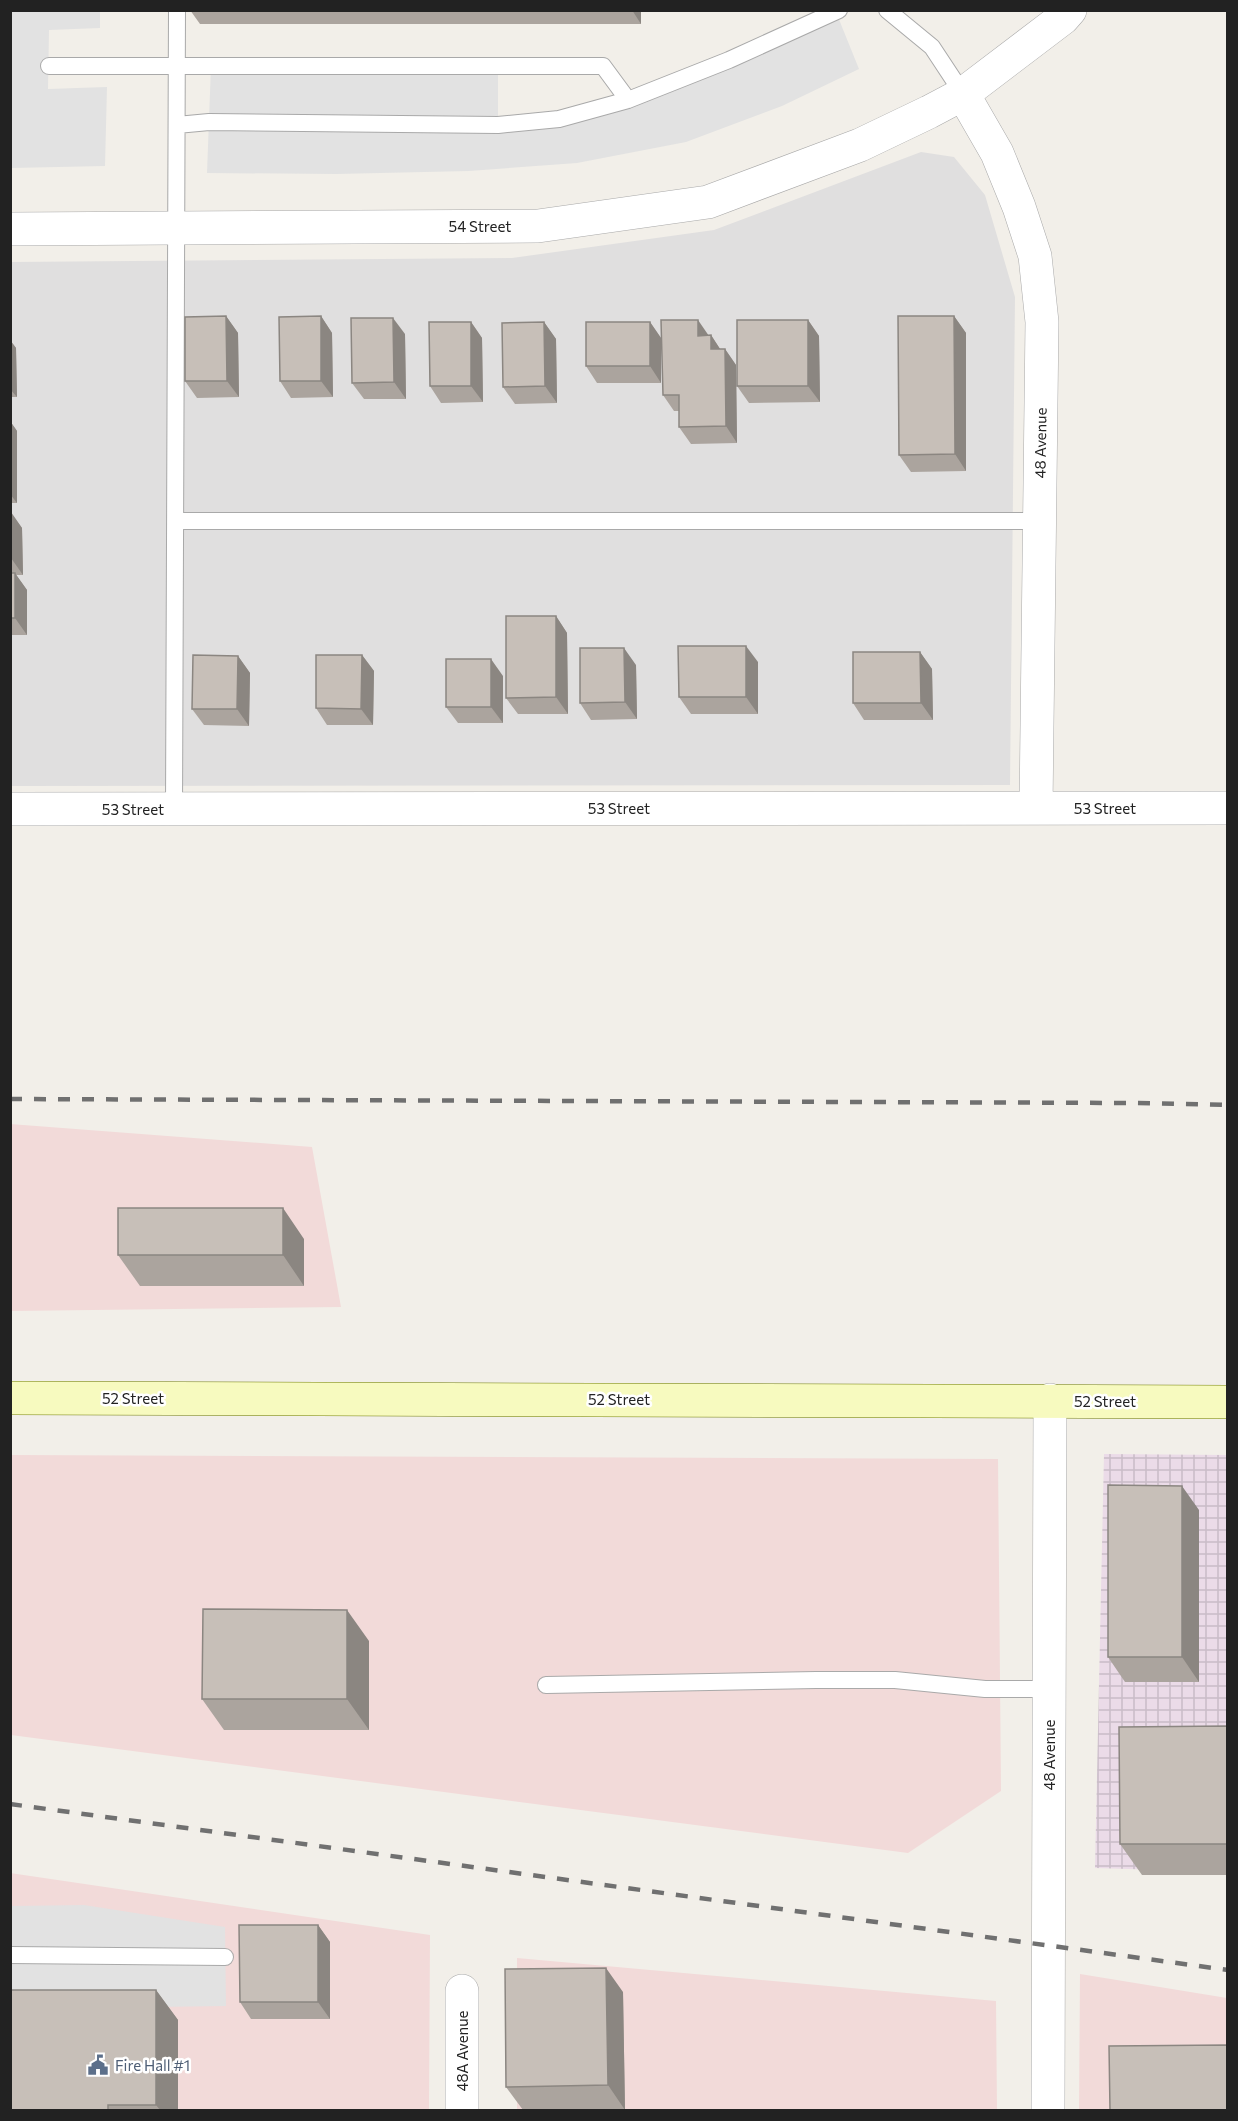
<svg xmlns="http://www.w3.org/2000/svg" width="1238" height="2121" viewBox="0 0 1238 2121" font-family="Commissioner,sans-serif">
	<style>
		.residential { fill: #e0dfdf }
		.commercial { fill: #f2dad9 }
		.industrial { fill: url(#industrial-grid) }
		.parking { fill: #e2e2e2 }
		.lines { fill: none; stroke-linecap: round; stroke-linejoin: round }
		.lane-casing { stroke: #a9a9a9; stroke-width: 18 }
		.street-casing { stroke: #a9a9a9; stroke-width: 34 }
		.secondary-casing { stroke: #707d05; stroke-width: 34 }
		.lane { stroke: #fff; stroke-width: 16 }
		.street { stroke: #fff; stroke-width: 33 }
		.secondary { stroke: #f7fabf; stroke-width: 33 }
		.rail { stroke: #707070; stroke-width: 4.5; stroke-dasharray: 12 12; stroke-linecap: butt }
		.wall { fill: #aba49e }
		.shaded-wall { fill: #8b8681 }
		.building { fill: #c7bfb8; stroke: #8b8681; stroke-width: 1.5 }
		.labels { text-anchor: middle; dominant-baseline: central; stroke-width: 5; stroke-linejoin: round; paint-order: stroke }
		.street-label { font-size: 15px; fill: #222; stroke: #fff }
		.service-label { font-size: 15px; fill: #4e5e75; stroke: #fff; text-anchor: start }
	</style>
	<defs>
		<pattern id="industrial-grid" width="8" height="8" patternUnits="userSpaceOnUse" patternTransform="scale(1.5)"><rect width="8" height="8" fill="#ebdbe8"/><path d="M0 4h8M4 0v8" fill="none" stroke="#c9bcc7"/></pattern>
	</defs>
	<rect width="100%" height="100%" fill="#f2efe9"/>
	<path class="residential" d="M921,152L954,157L985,195L1015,297L1010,785L11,786L10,262L512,258L714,230Z"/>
	<path class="commercial" d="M10,1124L312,1147L341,1307L11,1311Z
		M11,1455L998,1459L1001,1791L908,1853L11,1735Z
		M10,1873L430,1935L429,2110H11Z
		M517,1958L996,2001L997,2110H517Z
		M1080,1974L1227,1998V2110H1079Z"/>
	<path class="industrial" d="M1104,1454L1227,1455V1872L1095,1868Z"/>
	<path class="parking" d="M10,11H100V28L49,30L48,89L107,87L105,166L11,168Z
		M836,12L859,69L782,106L686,142L577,163L469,171L336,174L207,173L211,66H498V124L559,119Z
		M84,1905L225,1927L226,2006L11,2009L10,1906Z"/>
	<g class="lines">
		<g class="lane-casing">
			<path id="lane" d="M887,10L932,47L963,94
				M49,66H603L628,100
				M177,125L209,122L498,125L559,119L628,100L729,60L839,10
				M176,521H1038
				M174,809L177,10
				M546,1685L816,1680H895L985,1689H1049
				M10,1955L225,1957"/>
		</g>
		<g class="street-casing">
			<path id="street" d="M963,94L997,153L1019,207L1035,256L1042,322L1036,808
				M10,229L538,226L708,202L860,145L929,112L963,94L1063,18L1070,10
				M10,809L1228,808
				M462,2110V1991
				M1048,2110L1050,1400"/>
		</g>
		<g class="secondary-casing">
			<path id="secondary" d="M10,1398L1228,1402"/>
		</g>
		<use href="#lane" class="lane"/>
		<use href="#street" class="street"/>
		<use href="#secondary" class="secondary"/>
		<path class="rail" d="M10,1099L1137,1103L1228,1105
			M10,1804L1228,1970"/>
	</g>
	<path class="wall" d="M190,10H641V24H200Z
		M226,316L238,333L239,397L197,398L185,381Z
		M321,316L332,333L333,397L291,398L280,381Z
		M954,316L966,333V471L911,472L899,455Z
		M808,320L819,336L820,402L749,403L737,386Z
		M471,322L482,338L483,402L441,403L430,386Z
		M544,322L556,339L557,403L515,404L503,387Z
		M650,322L661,338V383H597L586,366Z
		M405,334L406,399H364L352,383Z
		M708,335H711L720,349H725L736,365L737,443L691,444L679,427V411H674L663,395Z
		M10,340L16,348L17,397H10Z
		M10,421L17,431V503H10Z
		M10,512L22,528L23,575H16L27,590V635H10Z
		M556,616L567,633L568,714H518L506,698Z
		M920,652L932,669L933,720H864L853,703Z
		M362,655L374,671L373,725H327L316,708Z
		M238,656L250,673L249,726L204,725L192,709Z
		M758,662V714H691L679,697Z
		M636,665L637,719L591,720L580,703Z
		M503,676V723H458L446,707Z
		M304,1239V1286H140L118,1255Z
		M1199,1510V1682H1125L1108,1657Z
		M369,1641V1730H224L202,1699Z
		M1227,1726V1875H1142L1120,1844Z
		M318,1925L330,1942V2019H251L240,2002Z
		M156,1990L178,2020V2110H10Z
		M623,1992L625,2110H523L506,2087Z"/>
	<path class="shaded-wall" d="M632,10H641V24Z
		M226,316L238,333L239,397L227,381Z
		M321,316L332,333L333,397L321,381Z
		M954,316L966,333V471L955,454Z
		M393,318L405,334L406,399L394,382Z
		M698,320L709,336H698Z
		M808,320L819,336L820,402L808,386Z
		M471,322L482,338L483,402L471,386Z
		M544,322L556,339L557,403L545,386Z
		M650,322L661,338V383L650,366Z
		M711,335L722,352L711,349Z
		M10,340L16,348L17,397L10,389Z
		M725,349L736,365L737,443L726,426Z
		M10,421L17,431V503L10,494Z
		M11,512L22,528L23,575L11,558Z
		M15,573L27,590V635L15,618Z
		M556,616L567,633L568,714L556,697Z
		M746,646L758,662V714L746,697Z
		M624,648L636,665L637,719L625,702Z
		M920,652L932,669L933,720L921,703Z
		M362,655L374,671L373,725L361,709Z
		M238,656L250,673L249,726L237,709Z
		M491,659L503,676V723L491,707Z
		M283,1208L304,1239V1286L283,1255Z
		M1182,1486L1199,1510V1682L1182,1657Z
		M347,1610L369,1641V1730L347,1699Z
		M318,1925L330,1942V2019L318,2002Z
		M606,1968L623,1992L625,2110L608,2085Z
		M156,1990L178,2020V2110H160L156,2105Z"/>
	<path class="building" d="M226,316L227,381H185V317Z
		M321,316V381H280L279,317Z
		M898,316H954L955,454L899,455Z
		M351,318H393L394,382L352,383Z
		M661,320H698V336L711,335V349H725L726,426L679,427V395H663Z
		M737,320H808V386H737Z
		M429,322H471V386H430Z
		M544,322L545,386L503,387L502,323Z
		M586,322H650V366H586Z
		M10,512L11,558H10Z
		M10,573H15V618H10Z
		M506,616H556V697L506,698Z
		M678,646H746V697H679Z
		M580,648H624L625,702L580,703Z
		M853,652H920L921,703H853Z
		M193,655L238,656L237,709H192Z
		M316,655H362L361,709L316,708Z
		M446,659H491V707H446Z
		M118,1208H283V1255H118Z
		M1108,1485L1182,1486V1657H1108Z
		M203,1609L347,1610V1699H202Z
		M1227,1726V1844H1120L1119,1727Z
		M239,1925H318V2002H240Z
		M606,1968L608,2085L506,2087L505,1969Z
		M10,1990H156V2105H108V2110H10Z
		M1227,2045V2110H1110L1109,2046Z"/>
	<defs>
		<g id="civic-bare" transform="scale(1.62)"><path d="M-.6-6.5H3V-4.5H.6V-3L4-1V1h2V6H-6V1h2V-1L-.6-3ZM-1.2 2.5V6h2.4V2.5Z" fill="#5c6f8a" stroke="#fff" stroke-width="2.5" paint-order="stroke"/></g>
	</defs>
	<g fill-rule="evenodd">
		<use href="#civic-bare" x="98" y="2065"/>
	</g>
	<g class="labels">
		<g class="street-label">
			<text x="480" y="226">54 Street</text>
			<text transform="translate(1040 443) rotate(-89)">48 Avenue</text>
			<text x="619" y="808">53 Street</text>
			<text x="1105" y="808">53 Street</text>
			<text x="133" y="809">53 Street</text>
			<text x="133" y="1398">52 Street</text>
			<text x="619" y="1399">52 Street</text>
			<text x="1105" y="1401">52 Street</text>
			<text transform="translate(1049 1755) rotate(-90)">48 Avenue</text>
			<text transform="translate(462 2051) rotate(-90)">48A Avenue</text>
		</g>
		<g class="service-label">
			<text x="115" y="2065">Fire Hall #1</text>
		</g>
	</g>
	<rect width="1238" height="2121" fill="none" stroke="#222222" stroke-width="24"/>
</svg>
